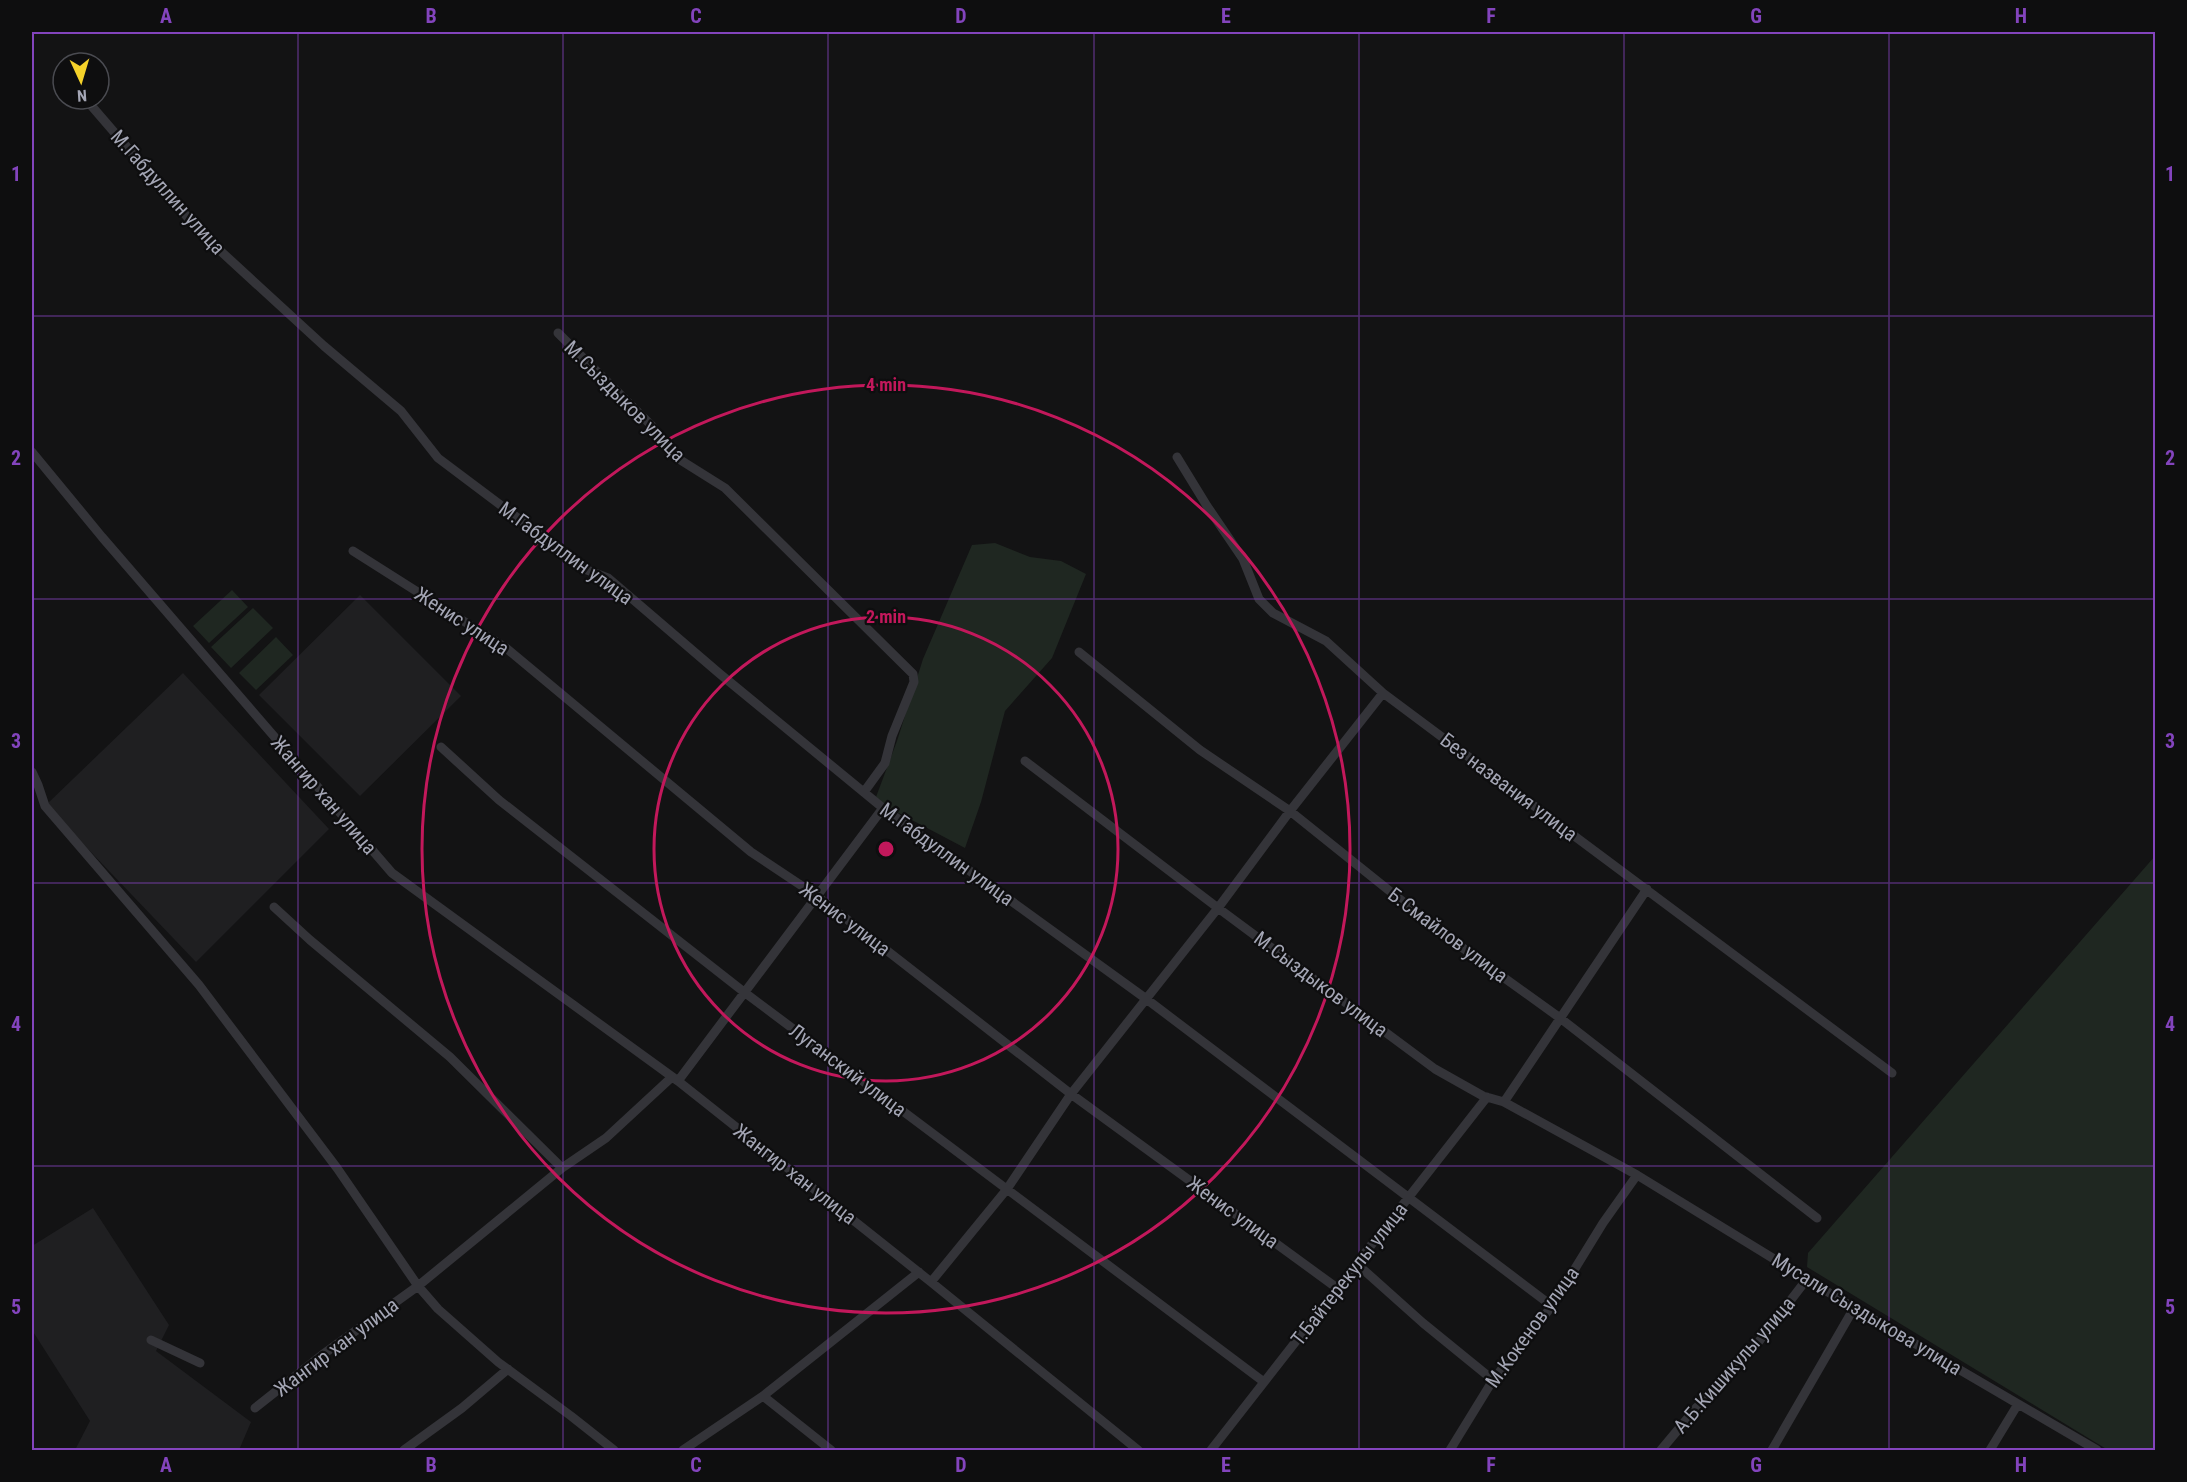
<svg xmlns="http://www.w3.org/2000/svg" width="2187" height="1482" viewBox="0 0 2187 1482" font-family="'Roboto Condensed',sans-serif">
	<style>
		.built { fill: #1f1f21 }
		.green { fill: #1f2721 }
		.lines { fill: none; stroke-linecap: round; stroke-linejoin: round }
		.street { stroke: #343439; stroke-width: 9 }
		.grid { fill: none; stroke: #8344bd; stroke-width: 1.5; stroke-opacity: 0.55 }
		.ring { fill: none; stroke: #c2185b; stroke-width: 3 }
		.labels { text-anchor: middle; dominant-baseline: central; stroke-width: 4.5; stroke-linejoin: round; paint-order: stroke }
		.street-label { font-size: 20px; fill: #a4a6b5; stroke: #0e0e0f }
		.centre { fill: #c2185b; stroke: #0e0e0f; stroke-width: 3 }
		.ring-label { font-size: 18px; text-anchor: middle; font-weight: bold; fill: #c2185b; stroke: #0e0e0f; stroke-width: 4.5; stroke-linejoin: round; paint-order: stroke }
		.neatline { fill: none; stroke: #8344bd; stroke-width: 2 }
		.grid-label { font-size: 20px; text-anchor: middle; font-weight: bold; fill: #8344bd }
	</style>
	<rect width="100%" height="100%" fill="#131314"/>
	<path class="built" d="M360,595L461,696L360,796L259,695Z
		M183,673L329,829L196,962L46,805Z
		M93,1208L169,1325L156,1351L251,1422L239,1450H75L90,1421L32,1330V1246Z"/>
	<path class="green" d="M995,543L1030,557L1061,561L1086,574L1052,658L1005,711L981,802L965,848L891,809L876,797L897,741L923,659L972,545Z
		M232,590L248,607L209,643L193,626Z
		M253,608L273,628L231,668L211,647Z
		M276,637L293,655L256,690L239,673Z
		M2155,856V1450H2108L1807,1267L1808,1253Z"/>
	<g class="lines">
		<path class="street" d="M89,103L202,234L324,346L401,411L438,458L587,570L608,578L720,674L883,808L1145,998L1552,1306
			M558,333L652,426L674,456L725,488L913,674L914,682L892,736L885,763L864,792
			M32,452L102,537L392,873L678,1081L931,1282L1138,1450
			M1177,457L1207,506L1243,559L1259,599L1273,613L1326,641L1383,693L1892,1073
			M353,551L506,648L751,852L817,896L1071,1094L1337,1288
			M1079,652L1200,750L1290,811L1442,933L1560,1018L1817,1218
			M441,747L499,800L744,992L1264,1382
			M1025,761L1218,908L1435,1069L1483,1096L1504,1102L1637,1175L1854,1308L2097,1450
			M32,772L38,785L45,806L199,985L337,1168L418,1286L438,1309L498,1362L571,1416L614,1450
			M274,907L310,940L450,1057L562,1168
			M678,1081L883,808
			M1504,1102L1647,889
			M1357,1264L1423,1323L1493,1380
			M931,1282L1007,1189L1071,1094L1218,908L1290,811L1383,693
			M151,1340L200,1363
			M763,1396L831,1450
			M255,1408L322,1355L418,1286L562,1168L606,1138L672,1077
			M404,1450L462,1408L508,1369
			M683,1450L763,1396L919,1272
			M1211,1450L1487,1097
			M1450,1450L1493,1380L1552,1306L1603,1223L1637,1175
			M1661,1450L1697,1407L1757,1344L1807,1279
			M1772,1450L1854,1308
			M1990,1450L2018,1404"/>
	</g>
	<path class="grid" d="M298,32V1450M563,32V1450M828,32V1450M1094,32V1450M1359,32V1450M1624,32V1450M1889,32V1450M32,316H2156M32,599H2156M32,883H2156M32,1166H2156"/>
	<g class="ring">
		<circle cx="886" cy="849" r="232"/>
		<circle cx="886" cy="849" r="464"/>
	</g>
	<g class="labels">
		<g class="street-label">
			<text transform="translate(168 192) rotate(48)">М.Габдуллин улица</text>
			<text transform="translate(625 401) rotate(45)">М.Сыздыков улица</text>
			<text transform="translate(566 553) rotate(36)">М.Габдуллин улица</text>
			<text transform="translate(462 621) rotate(33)">Женис улица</text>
			<text transform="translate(1509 787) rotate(37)">Без названия улица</text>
			<text transform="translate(324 795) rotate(49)">Жангир хан улица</text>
			<text transform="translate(947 854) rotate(36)">М.Габдуллин улица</text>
			<text transform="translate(845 919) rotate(37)">Женис улица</text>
			<text transform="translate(1448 935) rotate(37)">Б.Смайлов улица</text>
			<text transform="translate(1321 984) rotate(37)">М.Сыздыков улица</text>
			<text transform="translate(848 1070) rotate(37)">Луганский улица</text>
			<text transform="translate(795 1174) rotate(38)">Жангир хан улица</text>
			<text transform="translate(1233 1212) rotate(36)">Женис улица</text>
			<text transform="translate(1349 1274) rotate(-52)">Т.Байтерекулы улица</text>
			<text transform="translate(1867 1314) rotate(31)">Мусали Сыздыкова улица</text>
			<text transform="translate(1532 1327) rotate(-54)">М.Кокенов улица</text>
			<text transform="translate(336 1347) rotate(-37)">Жангир хан улица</text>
			<text transform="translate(1734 1365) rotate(-49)">А.Б.Кишикулы улица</text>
		</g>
	</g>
	<circle cx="886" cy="849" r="9" class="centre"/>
	<g class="ring-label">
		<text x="886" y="391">4 min</text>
		<text x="886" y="623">2 min</text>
	</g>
	<rect width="2187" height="1482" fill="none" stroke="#0e0e0f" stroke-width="66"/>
	<g transform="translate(81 81) rotate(176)"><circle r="28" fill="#0e0e0f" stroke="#4a4b51" stroke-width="1.5"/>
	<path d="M0-4.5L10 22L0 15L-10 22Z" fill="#f5d22a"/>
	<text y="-9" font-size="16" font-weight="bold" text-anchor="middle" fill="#a4a6b5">N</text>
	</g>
	<rect x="33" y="33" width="2121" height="1416" class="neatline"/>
	<g class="grid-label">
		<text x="166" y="23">A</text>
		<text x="431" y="23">B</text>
		<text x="696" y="23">C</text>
		<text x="961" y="23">D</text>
		<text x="1226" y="23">E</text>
		<text x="1491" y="23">F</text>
		<text x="1756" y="23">G</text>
		<text x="2021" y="23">H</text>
		<text x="16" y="181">1</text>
		<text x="2170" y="181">1</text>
		<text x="16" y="465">2</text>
		<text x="2170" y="465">2</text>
		<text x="16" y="748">3</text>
		<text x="2170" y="748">3</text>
		<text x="16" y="1031">4</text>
		<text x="2170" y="1031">4</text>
		<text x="16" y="1314">5</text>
		<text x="2170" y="1314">5</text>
		<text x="166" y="1472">A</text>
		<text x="431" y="1472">B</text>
		<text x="696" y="1472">C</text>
		<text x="961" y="1472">D</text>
		<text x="1226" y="1472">E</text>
		<text x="1491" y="1472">F</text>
		<text x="1756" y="1472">G</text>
		<text x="2021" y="1472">H</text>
	</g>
</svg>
